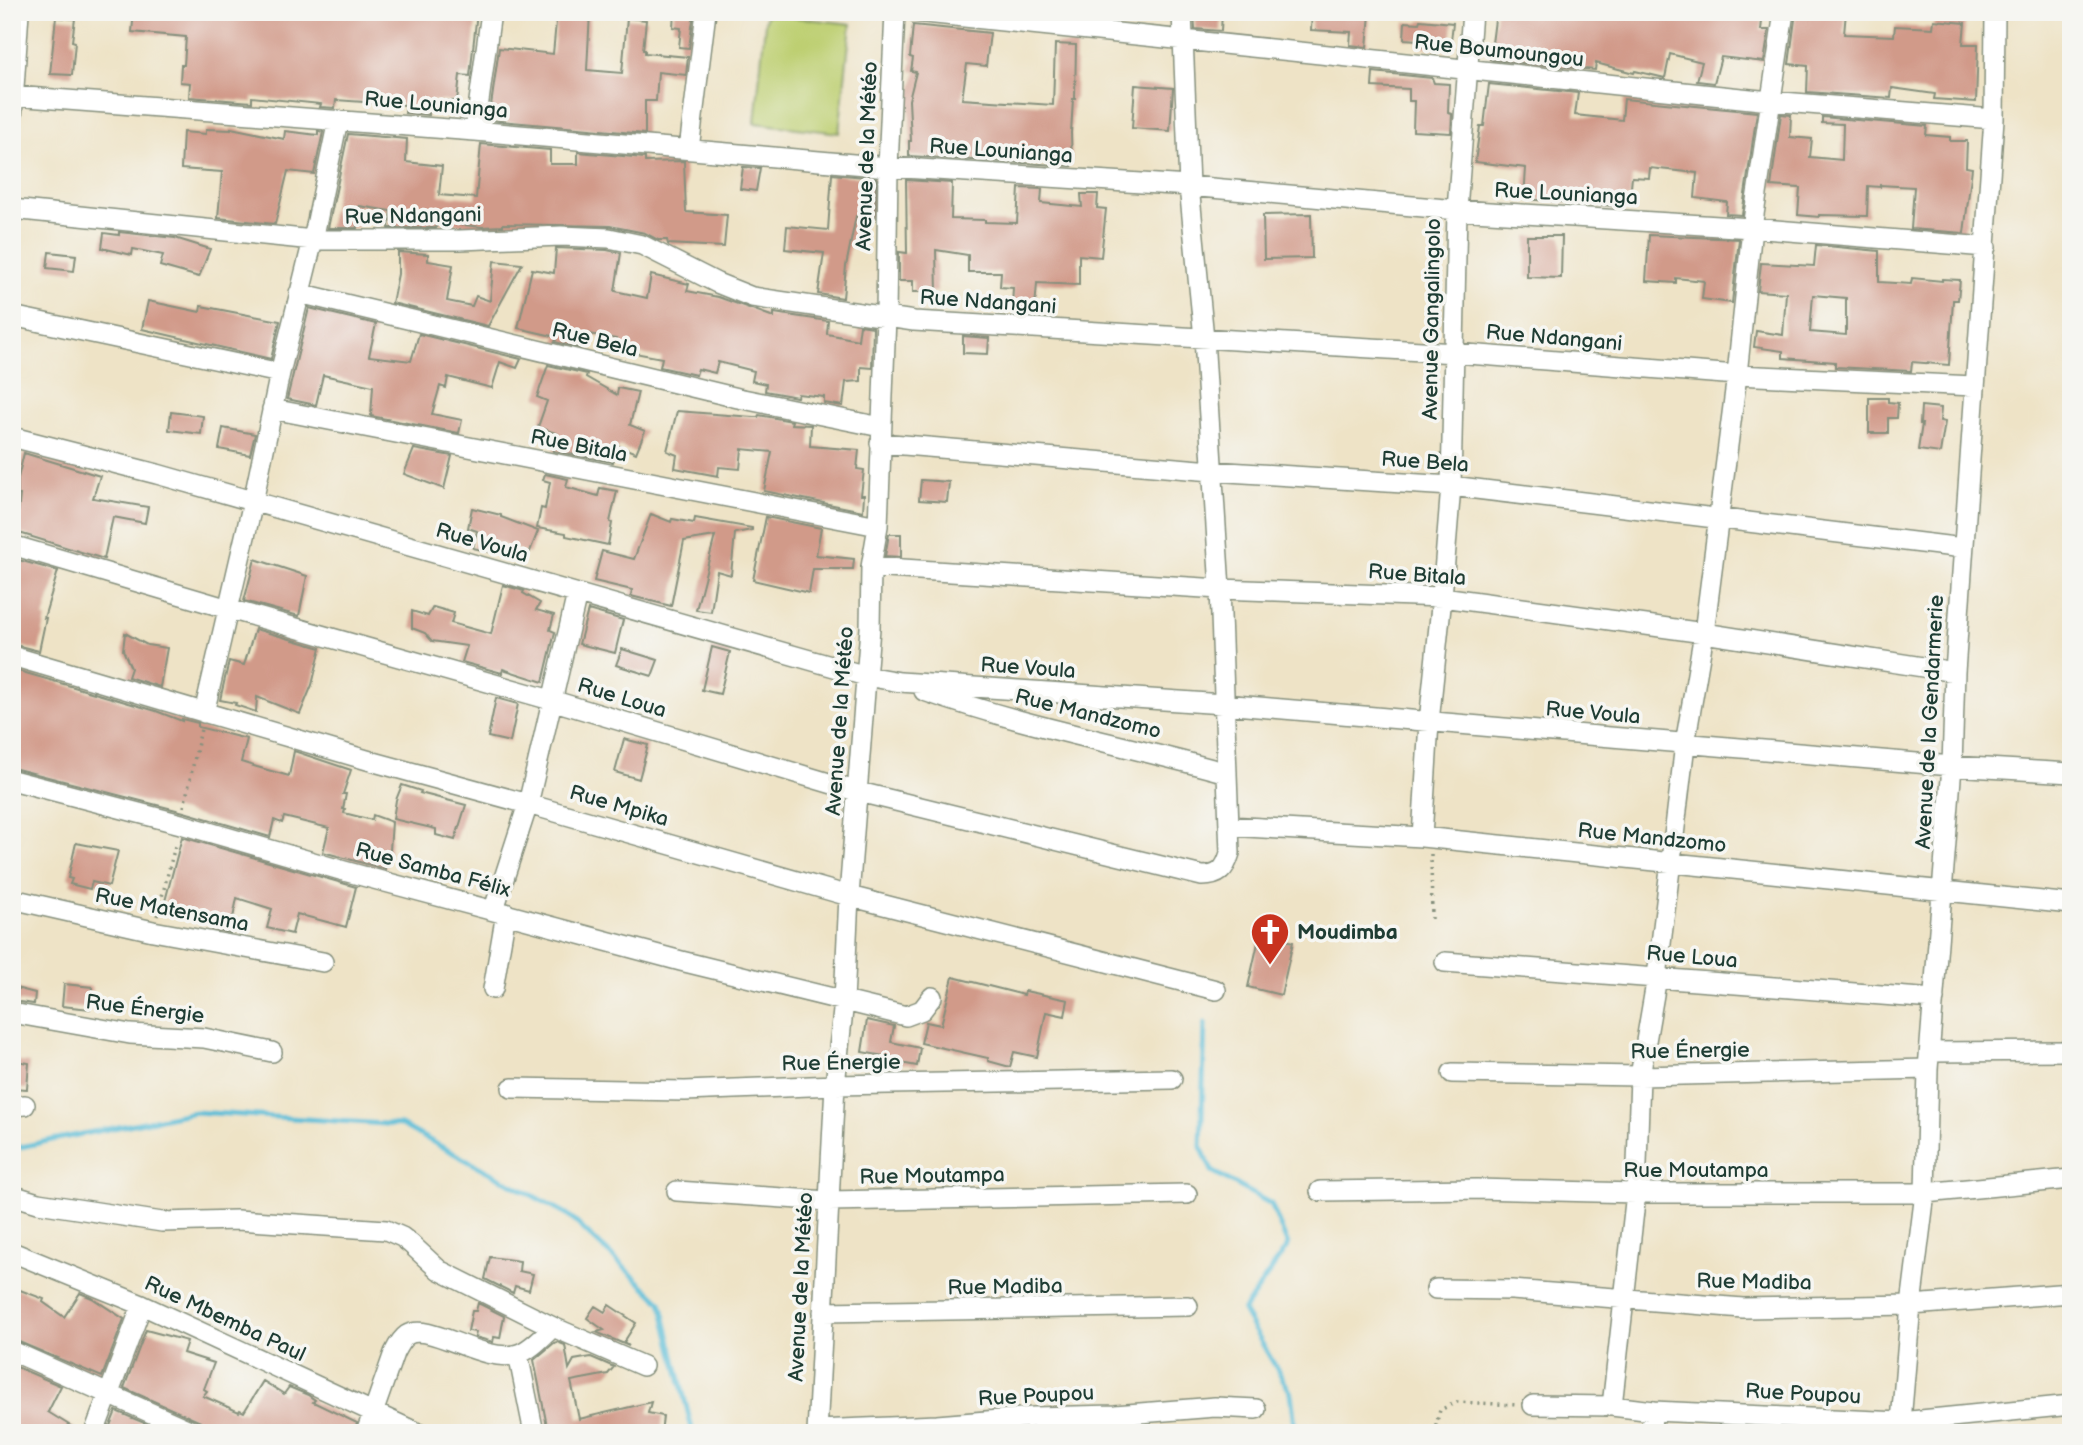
<svg xmlns="http://www.w3.org/2000/svg" width="2083" height="1445" viewBox="0 0 2083 1445" font-family="'Balsamiq Sans',sans-serif">
	<style>
		.green { fill: #bdcf71; stroke: #6e8652; stroke-width: 2 }
		.lines { fill: none; stroke-linecap: round; stroke-linejoin: round }
		.stream { stroke: #58bcd6; stroke-width: 5 }
		.building { fill: #d19a89; fill-rule: evenodd }
		.minor-casing { stroke: #86907d; stroke-width: 22 }
		.path { stroke: #86907d; stroke-width: 3.5; stroke-dasharray: 2 5; stroke-linecap: butt }
		.minor { stroke: #fff; stroke-width: 19 }
		.labels { text-anchor: middle; dominant-baseline: central; stroke-width: 7; stroke-linejoin: round; paint-order: stroke }
		.street-label { font-size: 21px; fill: #1f3d34; stroke: #f6f6f2 }
		.poi-label { font-size: 21px; font-weight: bold; fill: #1f3d34; stroke: #f6f6f2; text-anchor: start }
	</style>
	<rect width="100%" height="100%" fill="#f6f6f2"/>
	<filter id="ink" filterUnits="userSpaceOnUse"><feTurbulence type="fractalNoise" baseFrequency=".0143" numOctaves="2"/><feDisplacementMap in="SourceGraphic" scale="14" xChannelSelector="R" yChannelSelector="G"/><feConvolveMatrix kernelMatrix="1 2 1 2 8 2 1 2 1" color-interpolation-filters="sRGB"/></filter>
	<filter id="wash" filterUnits="userSpaceOnUse"><feTurbulence type="fractalNoise" baseFrequency=".00686" numOctaves="4" result="noise"/><feDisplacementMap in="SourceGraphic" scale="28" xChannelSelector="R" yChannelSelector="G"/><feGaussianBlur stdDeviation="1.57" result="paint"/><feColorMatrix in="noise" values="0 0 0 0 0 0 0 0 0 0 0 0 0 0 0 0 0 1.4 0 .05"/><feComposite in="paint" operator="in"/></filter>
	<g filter="url(#wash)">
		<rect width="100%" height="100%" fill="#eee3c6"/>
		<path class="green" d="M766,14L851,24L839,133L755,123Z"/>
		<g class="lines">
			<path class="stream" d="M1205,1023L1201,1147L1212,1171L1271,1204L1288,1245L1243,1311L1291,1393L1296,1433
				M12,1149L52,1140L195,1112L401,1125L567,1214L661,1302L693,1433"/>
		</g>
		<g id="blocks">
			<path class="building" d="M134,12H477L470,76L460,75L457,101H429V115L405,113L406,105L336,100L335,108L320,107L321,104L252,97V102L189,97L190,83L180,82L181,65H184L186,37L132,32Z
				M557,12H590L587,70L622,73L627,18L646,20L643,50H645V53L688,57L686,75L658,72L656,101H645V134L489,120L499,48L553,54Z
				M674,12L694,13L689,48L679,47L681,28L673,27Z
				M1194,12H1222L1221,31L1195,29Z
				M1312,12L1370,14L1367,47L1350,45L1351,32L1311,30Z
				M1496,12H1750L1748,19L1762,21L1761,30H1769L1764,62L1721,57L1714,83L1697,81L1702,62L1670,54L1665,78L1635,71L1634,73L1596,63L1595,70L1493,60L1490,59Z
				M1796,12H1846L1844,34L1894,36L1895,26L1933,28L1934,20L1965,23L1963,44H1978L1976,102L1934,99L1935,94L1892,88L1891,98L1807,92L1808,66L1789,64Z
				M56,17L75,19L72,41L75,42L72,75L50,74Z
				M1420,20L1453,23L1450,50L1417,46L1418,40L1404,39L1405,22L1419,23Z
				M913,25L990,33L986,66L967,64L962,99L1053,105L1055,44L1076,45L1075,99H1073L1071,133L1072,166L909,156V141H911L909,100L916,72L911,71L913,58L910,57Z
				M1373,72L1432,78L1434,83L1449,84L1448,113L1452,114L1451,133L1413,131L1414,101H1409V89L1372,87Z
				M1489,84L1578,93L1575,115L1622,120L1624,99L1757,112L1742,215L1726,214L1727,202L1695,198L1697,173L1650,168L1649,178L1632,177L1630,198L1615,197L1614,206L1524,199L1526,168L1475,162L1480,126H1484Z
				M1135,85L1173,88L1170,131L1132,128Z
				M1781,114L1791,115L1790,137L1812,139L1810,157L1842,160L1843,124L1822,123V117L1927,126L1926,135L1950,137V141H1967L1966,167L1972,168L1964,233L1911,229L1914,187L1880,185V187L1868,186L1867,216L1819,215V217L1798,215L1800,188L1771,186Z
				M231,128L284,139L285,131L318,135V131L323,132L314,174L288,171L275,224L218,218L222,172L181,169L183,132L206,134V129L231,130Z
				M348,134L407,139L406,162L442,166L439,195L476,198L481,144L550,150V164H578V152L645,158V162L684,161L686,212L727,215L724,247L668,244L667,240H658L645,233L610,226L503,224V226L482,227L437,222L436,228H389L391,211L359,206L357,228H328Z
				M743,167L760,168L756,191L740,189Z
				M832,174L876,178L875,218L856,216L846,266L843,298L818,294L824,253L785,249L787,226L828,230Z
				M906,180L952,183L951,219L985,220V222L1017,223L1019,188L1042,189L1041,203L1082,207L1081,194H1098L1097,208L1106,209L1101,257L1079,255V285L1037,283L1035,308H1032L1031,316L1013,315L1015,307L1012,306L1013,288L1000,287L1001,272H968V255L936,250L937,292H913V281H899V252L907,253Z
				M1311,214L1312,258L1264,259L1263,215Z
				M119,232L175,238L210,249L199,277L160,266L163,255L133,249L132,255L102,248L104,233L119,235Z
				M1649,235L1739,239L1732,303L1702,299L1704,281L1676,278V283L1646,281Z
				M1527,236H1562L1561,278L1527,277Z
				M1816,245L1879,251V282L1911,284L1912,278L1942,281V279L1960,280L1958,300H1953L1949,365L1912,362L1911,371L1835,367V362L1783,358V351L1754,347L1756,331L1783,335L1786,293L1758,291L1761,263L1814,266ZM1813,295L1846,298V335L1810,332Z
				M556,248L607,250L621,253L615,291L647,298L651,275L689,284L687,291L718,297L774,317V313L828,321L827,334L858,340L860,325L873,327L872,368L861,367V381L846,382L843,406L824,403V397L798,394L797,397L765,391L766,384L752,381L754,371L718,362L715,373L698,369L696,375L660,367L662,358L613,349L616,339L584,333L580,348L555,342L557,337L518,328L532,269L554,273Z
				M49,252L76,255L74,271L47,268Z
				M398,252L428,254V261L453,265L447,301L472,306L476,296L490,301L494,261L522,264L488,326L392,303L398,274Z
				M148,301L200,312L201,306L280,321L271,359L142,329Z
				M309,308L376,324L369,356L411,361L419,334L521,359L517,368L500,362L492,388L448,377L446,388L440,386L432,414L462,420L459,433L371,416L373,386L323,375L316,405L287,399Z
				M963,336L989,338L988,354L963,353Z
				M548,365L587,374L586,377L617,395L618,388L638,392L630,425L645,431L636,453L619,446L613,462L553,451L558,434L538,427L547,401L537,397Z
				M1869,398H1888V402L1898,403L1897,418H1888V433H1869Z
				M1921,406L1941,408L1940,421L1945,422L1940,453L1918,450L1922,424H1920Z
				M677,411L753,417H758L759,415L792,421L791,424L811,425L810,446L859,450L857,469L864,470L861,495H864L863,511L764,491L772,452L742,449L740,469L719,467L718,476L675,468L677,455L667,451Z
				M171,412L203,416L201,434L169,430Z
				M223,428L255,434L250,455L219,449Z
				M414,449L452,456L444,489L404,474Z
				M24,453L100,476L93,498L148,507L145,523L113,517L104,559L16,532L20,495H18V478Z
				M545,474L568,479L566,487L598,496L600,488L617,491L610,522L612,523L608,545L566,536V533L537,528L541,508L545,509L550,482L543,480Z
				M921,480L949,482L947,502L919,500Z
				M472,508L501,515V517L538,531L529,554L494,541L491,552L473,548L477,531L468,528Z
				M651,514L671,522L672,519L694,523L695,518L752,528V530L735,533L731,575L717,571L711,612L696,610L715,536L684,541L671,606L631,596L632,590L594,581L602,551L634,559Z
				M766,517L821,528L816,555L854,559L853,569H813L809,593L753,580Z
				M889,534H901V557L885,556Z
				M15,559L58,571L44,618H46L39,651L12,644V569Z
				M255,559L307,576L299,616L244,601Z
				M503,585L524,591L523,593L540,603L536,610L554,615L550,630L555,632L543,682L503,669L502,673L462,662L467,646L432,641L425,633L412,628V611L428,616L433,607L454,613L451,623L491,634Z
				M588,610L623,620L615,653L579,644Z
				M255,629L321,648L312,685L300,714L257,697L256,712L235,705L236,703L220,700L229,661L244,665Z
				M125,633L147,645L167,648L160,687L128,677L131,668L123,650Z
				M712,647L730,652L720,694L702,690Z
				M622,649L658,660L652,676L616,665Z
				M12,669L156,711L182,721V719L198,723V727L247,739L241,762L257,767L289,776L294,751L351,770L343,794H346L343,809H345L344,813L372,820L373,815L392,822L390,850L385,869L323,852L329,828L284,817L282,823L274,820L270,837L184,812L13,768L16,757L12,756Z
				M496,698L518,704L510,742L488,737Z
				M624,739L648,745L639,779L615,772Z
				M402,785L421,791L420,793L466,805L455,840L436,835V829L393,819L396,800Z
				M182,837L356,887L346,927L297,914L292,934L267,928L272,909L237,898L230,933L212,929L214,916L164,905Z
				M76,843L118,851L109,886L92,882L90,889L70,884L72,879L68,878Z
				M1260,934L1293,942L1281,995L1248,987Z
				M953,977L1024,995L1025,991L1068,1000L1065,1016L1046,1012L1037,1057L1014,1052L1010,1067L988,1061V1058L921,1043L926,1022L941,1025Z
				M64,984L92,987L90,1009L62,1006Z
				M12,987L35,993L34,1004L12,1001Z
				M867,1020L894,1026L891,1042L920,1048L917,1066L895,1062V1058L862,1052Z
				M16,1061L29,1063L27,1089L12,1088Z
				M490,1257L520,1261L519,1271L533,1274L529,1290L515,1286L513,1293L485,1279Z
				M12,1287L44,1299L43,1302L64,1317L80,1293L92,1298L124,1319L102,1377L12,1339Z
				M478,1303L504,1316L500,1338L494,1337L493,1342L475,1337L476,1332L468,1331L472,1311H476Z
				M609,1305L636,1323L624,1342L629,1346L596,1332L604,1330L587,1318L595,1306L605,1312Z
				M146,1330L187,1341L183,1353L214,1363L204,1389L207,1391L203,1396L239,1412L240,1410L244,1412L263,1381L284,1394L289,1387L308,1395L315,1400L313,1402L357,1423L354,1433H209L205,1425L201,1422L124,1388Z
				M557,1342L565,1345L569,1369L574,1360L591,1357L614,1367L608,1374L571,1381L579,1419L651,1402L648,1413L663,1416L661,1433H621L622,1428L599,1433H546L545,1427L547,1426L534,1360L554,1343Z
				M12,1365L61,1386L48,1412L82,1433H12Z
				M116,1411L149,1425L146,1431L151,1433H107Z"/>
		</g>
	</g>
	<g filter="url(#ink)">
		<use href="#blocks" fill-opacity="0" stroke="#86907d" stroke-width="2"/>
		<g class="lines">
			<g class="minor-casing">
				<path id="minor" d="M916,12L1770,101L1994,119
					M14,96L475,131L888,167L1189,186L1457,210L1752,228L1986,247
					M12,118L19,12
					M475,131L491,12
					M689,149L706,12
					M12,209L313,240H460L561,236L609,238L642,245L717,283L752,297L914,321L1455,353L1737,375L1974,386
					M299,293L738,398L881,427
					M12,316L280,373
					M272,409L878,526
					M12,437L157,474L866,676L900,682L1223,704L1952,766L2071,773
					M880,443L1212,471L1451,486L1963,548
					M12,545L229,609L551,700L859,792L1202,876C1219,876 1225,870 1230,853L1220,589L1204,338L1189,186L1182,12
					M871,567L1220,589L1442,597L1704,633L1955,672
					M12,656L374,762L528,804L849,896L1216,990
					M924,691C1023,726 1126,745 1227,773
					M204,713L253,502L280,373L313,240L338,120
					M12,780L181,824L344,871L681,961L906,1016L922,1010L932,997
					M1229,826L1422,837L2071,904
					M1422,837L1429,722L1442,597L1451,486L1457,210L1472,12
					M12,899L153,931L323,962
					M494,909L528,804L577,594
					M1445,962C1608,973 1771,988 1934,999
					M493,989L506,913
					M12,1013L130,1034L204,1038L272,1052
					M1930,1052L2071,1051
					M1452,1073L1640,1076L1928,1069
					M512,1088L685,1091L835,1085L1172,1079
					M12,1106L25,1105
					M677,1191L828,1201L1187,1194
					M1320,1191L1477,1189L1636,1193H1925L2071,1179
					M12,1195L38,1203L162,1222L237,1220L386,1230L402,1237L411,1244L439,1270L553,1327L643,1366
					M12,1252L142,1305L418,1433
					M1436,1289L1512,1290L1743,1308L1911,1305L2071,1293
					M823,1312L1188,1306
					M12,1351L196,1433
					M518,1354L534,1433
					M1533,1405L1612,1406L1653,1411L1901,1422L2071,1405
					M1612,1406L1636,1193L1640,1076L1657,977L1685,744L1704,633L1737,375L1752,228L1784,12
					M817,1430L937,1425L1034,1417L1115,1415L1215,1407L1256,1409
					M94,1433L142,1305
					M366,1433L394,1353C397,1347 401,1339 407,1335C429,1321 484,1365 518,1354C531,1350 543,1336 553,1327
					M817,1433L835,1085L844,1001L849,896L870,628L871,567L878,526L886,317L888,167L895,12
					M1650,1433L1653,1411
					M1900,1433L1911,1305L1925,1193L1928,1069L1952,766L1955,672L1994,119L1995,12"/>
			</g>
			<path class="path" d="M184,807L201,729
				M1431,854L1432,920
				M157,916L176,842
				M1434,1433L1440,1410L1457,1402L1517,1405"/>
			<use href="#minor" class="minor"/>
		</g>
	</g>
	<defs>
		<g id="church-pin" transform="scale(2.0125)"><path d="M0 17L-7.5 6A9.5 9.5 0 1 1 7.5 6Z" fill="#c8321e" stroke="#f6f6f2"/><path d="M-1.2-6h2.4v3.5h3.3v2.4h-3.3V6h-2.4V-.1h-3.3v-2.4h3.3Z" fill="#fff"/></g>
	</defs>
	<g fill-rule="evenodd">
		<use href="#church-pin" x="1270" y="932"/>
	</g>
	<g class="labels">
		<g class="street-label">
			<text transform="translate(1499 51) rotate(6)">Rue Boumoungou</text>
			<text transform="translate(436 105) rotate(5)">Rue Lounianga</text>
			<text transform="translate(1001 151) rotate(4)">Rue Lounianga</text>
			<text transform="translate(867 156) rotate(-88)">Avenue de la Météo</text>
			<text transform="translate(1566 194) rotate(3)">Rue Lounianga</text>
			<text transform="translate(413 216) rotate(-1)">Rue Ndangani</text>
			<text transform="translate(988 302) rotate(4)">Rue Ndangani</text>
			<text transform="translate(1432 319) rotate(-89)">Avenue Gangalingolo</text>
			<text transform="translate(1554 338) rotate(5)">Rue Ndangani</text>
			<text transform="translate(595 340) rotate(14)">Rue Bela</text>
			<text transform="translate(579 446) rotate(11)">Rue Bitala</text>
			<text transform="translate(1425 462) rotate(4)">Rue Bela</text>
			<text transform="translate(482 543) rotate(16)">Rue Voula</text>
			<text transform="translate(1417 575) rotate(4)">Rue Bitala</text>
			<text transform="translate(1028 668) rotate(4)">Rue Voula</text>
			<text transform="translate(622 698) rotate(17)">Rue Loua</text>
			<text transform="translate(1593 713) rotate(5)">Rue Voula</text>
			<text transform="translate(1088 714) rotate(14)">Rue Mandzomo</text>
			<text transform="translate(840 721) rotate(-86)">Avenue de la Météo</text>
			<text transform="translate(1930 722) rotate(-87)">Avenue de la Gendarmerie</text>
			<text transform="translate(619 806) rotate(16)">Rue Mpika</text>
			<text transform="translate(1652 838) rotate(6)">Rue Mandzomo</text>
			<text transform="translate(433 870) rotate(15)">Rue Samba Félix</text>
			<text transform="translate(172 910) rotate(11)">Rue Matensama</text>
			<text transform="translate(1692 957) rotate(5)">Rue Loua</text>
			<text transform="translate(145 1009) rotate(7)">Rue Énergie</text>
			<text transform="translate(1690 1051) rotate(-1)">Rue Énergie</text>
			<text transform="translate(841 1063) rotate(-1)">Rue Énergie</text>
			<text x="1696" y="1170">Rue Moutampa</text>
			<text transform="translate(932 1176) rotate(-1)">Rue Moutampa</text>
			<text transform="translate(1754 1282) rotate(1)">Rue Madiba</text>
			<text transform="translate(801 1287) rotate(-87)">Avenue de la Météo</text>
			<text transform="translate(1005 1287) rotate(-1)">Rue Madiba</text>
			<text transform="translate(225 1319) rotate(25)">Rue Mbemba Paul</text>
			<text transform="translate(1803 1394) rotate(3)">Rue Poupou</text>
			<text transform="translate(1036 1396) rotate(-3)">Rue Poupou</text>
		</g>
		<g class="poi-label">
			<text x="1297" y="932">Moudimba</text>
		</g>
	</g>
	<rect width="2083" height="1445" fill="none" stroke="#f6f6f2" stroke-width="42"/>
</svg>
